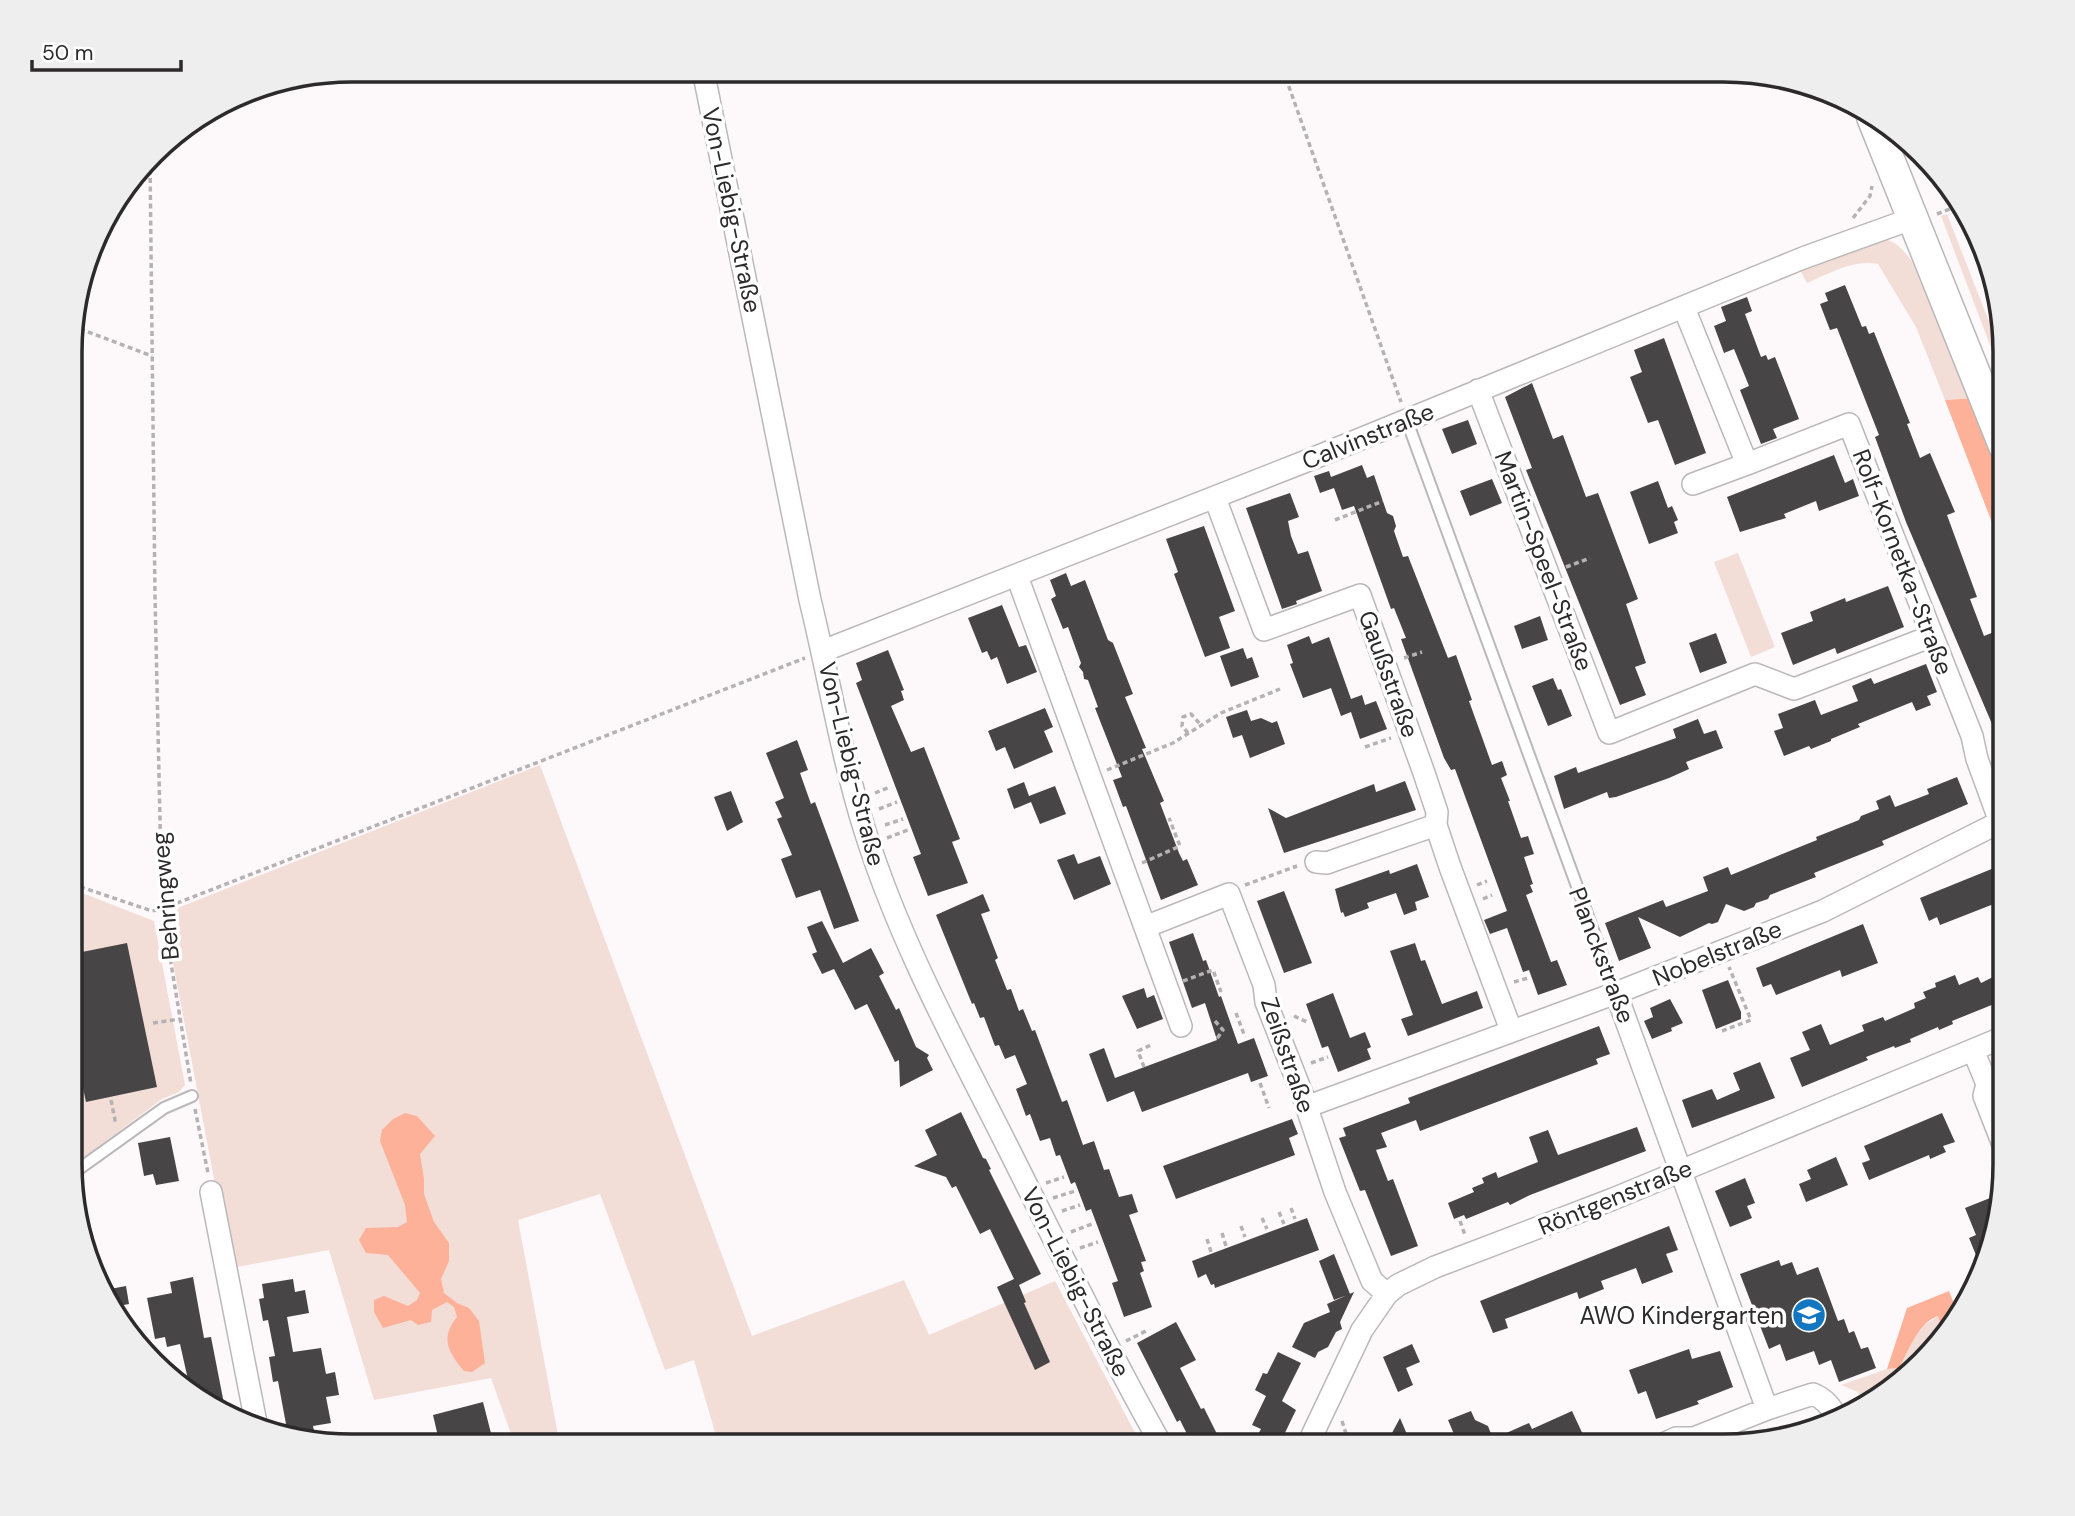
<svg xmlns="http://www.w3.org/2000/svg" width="2075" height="1516" viewBox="0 0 2075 1516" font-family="'DM Sans',sans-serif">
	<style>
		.green { fill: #f2ddd7 }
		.forest { fill: #feb199 }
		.building { fill: #484547 }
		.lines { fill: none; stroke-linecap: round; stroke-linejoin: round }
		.lane-casing { stroke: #bcb8b9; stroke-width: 14 }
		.street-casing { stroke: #bcb8b9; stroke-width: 24 }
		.secondary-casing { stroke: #bcb8b9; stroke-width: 33 }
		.path { stroke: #b6b2b4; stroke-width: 3.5; stroke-dasharray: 5 3.5; stroke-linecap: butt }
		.lane { stroke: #fff; stroke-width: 10 }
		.street { stroke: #fff; stroke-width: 21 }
		.secondary { stroke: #fff; stroke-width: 30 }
		.labels { text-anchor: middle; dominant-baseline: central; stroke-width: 7; stroke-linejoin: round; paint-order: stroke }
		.street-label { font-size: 24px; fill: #2c2a2b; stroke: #fff }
		.poi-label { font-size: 24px; fill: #2c2a2b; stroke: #fff; text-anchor: end }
		.rim { fill: none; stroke: #2c2a2b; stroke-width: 3.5 }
	</style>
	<rect width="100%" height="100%" fill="#fdf8fa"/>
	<path class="green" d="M1947,214L2004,360V382L1941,216Z
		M1877,237C1894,240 1901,247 1911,260L1975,398L1945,400L1916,327L1878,264C1854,259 1830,273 1807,283L1800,270Z
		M1738,553L1775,647L1751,657L1714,562Z
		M540,765L752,1336L904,1280L929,1335L1055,1281L1142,1446H719L694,1360L665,1370L600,1194L518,1220L560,1446L515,1445L491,1378L374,1400L329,1250L231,1268L167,931L171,916L180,907Z
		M72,889L154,921L185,1085L179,1092L162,1099L72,1166Z
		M1938,1316L1944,1337L1863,1405L1858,1392L1841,1385L1887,1369H1892L1923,1326Z"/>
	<path class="forest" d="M1975,398L2004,475V554L1945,400Z
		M405,1113L417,1116L435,1136L420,1154L424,1179V1194L434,1222L449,1243V1261L441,1279L444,1293L457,1303L469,1308L479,1321L485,1363L472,1372L464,1371C448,1352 440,1338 457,1317L454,1307L447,1302L432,1310L431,1322L418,1325L411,1320L383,1328L374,1312V1300L384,1296L408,1306L417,1300L420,1293L388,1255L366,1253L359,1240L366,1228L398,1227L407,1222L405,1205L380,1141L382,1130L393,1119Z
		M1949,1291L1958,1314L1946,1336L1944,1337L1938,1316C1918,1323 1909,1350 1899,1368L1887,1369L1907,1308Z"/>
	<path class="building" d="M1845,285L1862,327L1866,326L1869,334L1874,332L1910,423L1907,424L1920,458L1930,453L1955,512L1947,515L1977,597L1970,599L1984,636L1994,632L2004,660V720L1992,724L1906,522L1875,437L1879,435L1837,328L1830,330L1820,304L1828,301L1825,293Z
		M1747,297L1752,311L1745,314L1761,357L1766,355L1768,360L1775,357L1799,419L1773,429L1777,438L1761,444L1740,390L1749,386L1734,349L1724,353L1714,326L1726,321L1721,307Z
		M1664,338L1706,453L1675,465L1658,420L1648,423L1630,377L1642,372L1634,350Z
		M1532,383L1553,439L1563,435L1586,497L1598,493L1638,599L1626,604L1646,663L1635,667L1646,695L1620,705L1526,470L1532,468L1505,397Z
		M1468,420L1477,444L1452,454L1442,429Z
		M1834,455L1845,483L1853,479L1859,496L1819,511L1816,501L1784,514L1786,518L1740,532L1727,497Z
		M1362,465L1367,478L1374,475L1387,513L1393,516L1396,526L1394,531L1403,557L1408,556L1448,658L1456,655L1472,700L1469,701L1492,765L1502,761L1507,775L1501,778L1510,801H1508L1521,838L1528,836L1534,854L1524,857L1533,884L1530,885L1533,892L1526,895L1551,962L1557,960L1567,985L1538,995L1529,970L1523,972L1507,928L1490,934L1484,920L1507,911L1455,769L1451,770L1444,758L1401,639L1406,638L1394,608L1391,609L1354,506L1342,510L1334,488L1320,493L1314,476L1329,471L1331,477Z
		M1492,479L1502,503L1470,516L1460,491Z
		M1658,481L1668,508L1672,506L1678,520L1674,522L1678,533L1649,544L1630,492Z
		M1290,493L1299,517L1288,521L1291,536L1298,554L1308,551L1322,591L1296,601L1297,604L1282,609L1246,508Z
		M1204,526L1235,611L1219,617L1230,648L1205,657L1174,574L1178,572L1166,539Z
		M1066,573L1071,586L1085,580L1108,640L1113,643L1133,694L1125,697L1146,748L1142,749L1164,801L1160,803L1179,853L1183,861L1187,859L1198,885L1161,900L1126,806L1123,807L1113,780L1122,777L1095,708L1098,707L1088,680L1084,679L1083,672L1079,667L1081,663L1068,627L1063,629L1051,599L1056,596L1050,580Z
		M1888,586L1904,627L1837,654L1835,648L1793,665L1781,633L1813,621L1810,612L1845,598L1846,602Z
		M1002,605L1019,647L1026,645L1037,672L1007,684L997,657L991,660L987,651L982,653L968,618Z
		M1540,616L1548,640L1522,649L1514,626Z
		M1716,633L1727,663L1700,673L1689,643Z
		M1309,636L1312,644L1329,637L1351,699L1362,695L1365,705L1376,701L1387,729L1360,739L1351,712L1341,716L1331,688L1303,698L1290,664L1293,663L1287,645Z
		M1243,648L1247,659L1252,657L1259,677L1231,687L1220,656Z
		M888,650L904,690L901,691L904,700L891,706L911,752L924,747L960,839L952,842L968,883L928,896L913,857L921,854L856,683L862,680L856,663Z
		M1926,664L1937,692L1927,696L1931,705L1916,711L1912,702L1858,724L1860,727L1831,739V741L1811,749L1809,746L1784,756L1774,731L1783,728L1778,714L1815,700L1821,715L1858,701L1852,686L1871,678L1874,684Z
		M1553,678L1558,690L1561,689L1572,716L1548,726L1532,686Z
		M1045,708L1053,727L1044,731L1053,752L1014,769L1005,747L996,751L988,731Z
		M1247,710L1251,721L1261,718L1272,723L1277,721L1285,744L1250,758L1242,735L1233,738L1226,717Z
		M1698,719L1704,734L1716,730L1723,748L1686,762L1689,769L1669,778L1616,797L1609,798L1607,792L1564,809L1554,776L1576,767L1578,773L1676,738L1673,729Z
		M797,740L808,770L800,773L811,804L815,802L859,921L834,929L820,890L796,898L781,859L792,855L777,819L782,817L775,802L784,798L766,753Z
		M1957,777L1968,804L1882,841L1884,845L1814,873L1816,877L1770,895L1768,899L1756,903L1754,907L1744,911L1726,904L1718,922L1712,924L1709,923L1680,937L1638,917L1651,948L1619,961L1605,923L1663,900L1666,907L1708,891L1703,877L1728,867L1731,875L1817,840L1816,837L1859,820L1861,816L1879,809L1876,801L1890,795L1895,807L1929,794L1927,789Z
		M1405,781L1416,810L1284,853L1268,808L1286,818L1374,784L1376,792Z
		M1024,782L1029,796L1055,786L1066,814L1040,824L1031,802L1014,809L1007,789Z
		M731,791L743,822L727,831L714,797Z
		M1074,854L1078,864L1100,856L1111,884L1074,900L1057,860Z
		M1417,864L1429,897L1415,902L1417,910L1404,915L1396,893L1367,903L1369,908L1345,917L1343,912L1341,913L1335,889L1389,870L1390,874Z
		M2004,864V900L1940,925L1937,917L1929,921L1920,898Z
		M1284,891L1312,963L1284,973L1257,901Z
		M983,894L990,911L981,914L998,958L995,960L1007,990L1011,989L1019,1011L1023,1009L1032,1031L1035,1030L1062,1102L1067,1100L1083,1145L1094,1141L1104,1170L1109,1169L1119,1197L1132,1194L1138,1212L1129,1215L1146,1261L1141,1262L1144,1271L1140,1273L1152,1307L1124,1317L1112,1283L1118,1281L1091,1209L1086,1211L1075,1182L1071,1184L1060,1155L1056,1156L1050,1138L1040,1141L1030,1114L1026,1116L1016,1089L1027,1084L1015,1055L1005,1059L999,1045L995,1046L984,1017L980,1018L974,1003L972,1004L936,915Z
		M822,921L843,963L871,948L884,973L879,976L896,1010L899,1008L916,1047L929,1055L927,1058L933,1070L900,1087L899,1060L895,1062L867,1004L855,1010L834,969L822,974L812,954L817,952L807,927Z
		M1863,924L1878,963L1842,977L1840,970L1776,995L1771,984L1763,987L1756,968Z
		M1193,933L1203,961L1206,960L1219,997L1221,996L1238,1044L1254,1038L1268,1076L1251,1082L1248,1073L1142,1112L1134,1091L1107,1102L1089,1054L1104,1048L1115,1078L1217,1040L1205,1003L1192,1008L1169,942Z
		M127,943L157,1087L86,1102L72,1036V954Z
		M1415,943L1421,961L1425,960L1442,1004L1477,991L1483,1008L1408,1036L1401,1019L1413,1015L1390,951Z
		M1955,975L1959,985L1978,977L1981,983L1993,977L1995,981L2004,976V1000L1952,1021L1953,1024L1939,1030L1938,1027L1910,1039L1911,1042L1895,1048L1894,1046L1866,1057L1868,1060L1802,1087L1790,1058L1810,1050L1802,1032L1821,1024L1830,1045L1864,1031L1862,1025L1883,1017L1885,1021L1915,1008L1914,1003L1926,998L1923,992L1936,987L1935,983Z
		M1728,980L1741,1012V1019L1716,1029L1702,990Z
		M1144,988L1147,998L1154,995L1163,1019L1137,1029L1122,996Z
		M1333,993L1350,1038L1365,1032L1371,1047L1367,1049L1371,1059L1338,1072L1328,1046L1322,1048L1306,1004Z
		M1670,999L1683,1023L1671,1028L1672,1031L1652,1039L1644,1021L1653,1017L1650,1008Z
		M1599,1026L1610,1054L1596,1059L1598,1064L1420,1131L1416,1120L1381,1133L1387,1147L1376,1150L1388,1181L1393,1179L1418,1246L1391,1256L1365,1190L1360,1191L1339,1138L1346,1136L1343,1128L1410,1103L1408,1098Z
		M1760,1062L1775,1098L1692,1128L1682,1100L1712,1089L1717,1100L1740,1090L1733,1073Z
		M961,1112L983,1158L986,1159L991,1169L989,1170L1041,1274L1019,1285L1026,1302L1024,1303L1050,1362L1035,1370L997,1287L1014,1279L990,1229L980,1234L956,1186L952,1188L946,1177L914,1166L937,1155L925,1130Z
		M1942,1113L1955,1142L1943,1146L1946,1152L1930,1159L1929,1155L1869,1180L1862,1163L1870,1160L1864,1146Z
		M1292,1119L1298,1134L1289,1138L1295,1155L1176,1199L1163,1166Z
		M1637,1127L1646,1151L1530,1195L1510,1205L1508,1202L1466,1219L1464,1215L1454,1219L1448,1203L1474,1192L1472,1188L1484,1183L1482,1178L1496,1172L1498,1178L1538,1162L1529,1137L1548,1130L1558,1155Z
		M170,1137L179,1181L156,1185L153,1174L144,1176L138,1143Z
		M1836,1157L1848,1185L1806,1202L1799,1184L1811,1179L1807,1170Z
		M1745,1178L1755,1203L1747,1206L1752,1218L1730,1227L1715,1191Z
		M1995,1196L1999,1207L1990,1255L1987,1260L1986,1257L1978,1260L1969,1238L1976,1235L1965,1208Z
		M1307,1218L1319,1250L1215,1288L1214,1284L1211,1285L1206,1274L1198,1278L1192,1261Z
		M1669,1226L1678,1250L1666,1254L1673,1272L1642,1284L1636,1268L1601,1281L1604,1289L1579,1299L1577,1292L1505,1319L1508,1328L1493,1333L1480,1301Z
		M1334,1254L1350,1294L1334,1300L1319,1261Z
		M1779,1260L1781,1266L1792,1262L1797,1275L1818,1267L1838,1321L1844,1319L1849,1333L1854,1331L1861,1349L1868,1347L1876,1368L1839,1382L1831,1360L1819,1365L1814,1351L1786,1361L1780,1344L1769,1349L1740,1274Z
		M193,1277L204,1338L211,1337L226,1414L191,1393L180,1344L167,1347L165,1337L155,1339L147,1298L172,1293L170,1282Z
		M293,1279L295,1292L305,1290L309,1313L287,1317L293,1352L321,1348L326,1374L335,1372L339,1395L326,1397L331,1423L313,1426L315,1436L303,1438L288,1435L278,1381L273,1382L269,1357L275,1356L268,1320L263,1321L259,1299L264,1298L262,1284Z
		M126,1286L129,1304L113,1307L110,1289Z
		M1354,1292L1340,1322L1342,1329L1336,1332L1328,1347L1318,1352L1315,1358L1292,1347L1304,1323L1330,1312L1327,1304Z
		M1176,1322L1196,1360L1180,1368L1201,1409L1204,1408L1223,1446H1193L1180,1420L1177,1422L1137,1343Z
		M1412,1344L1420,1362L1406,1368L1413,1385L1398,1392L1383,1357Z
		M1689,1349L1692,1359L1720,1351L1733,1387L1697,1401L1699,1404L1656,1419L1646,1391L1638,1394L1629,1370Z
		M1278,1352L1301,1363L1282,1401L1296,1410L1282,1439L1279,1438L1273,1446L1256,1438L1261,1429L1252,1425L1266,1396L1255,1390L1263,1373L1267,1374Z
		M483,1402L494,1445H440L433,1415Z
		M1471,1411L1475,1420L1488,1426L1493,1439L1529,1423L1532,1429L1572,1411L1585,1439L1573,1446H1459L1448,1420Z
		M1400,1418L1412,1446H1385Z"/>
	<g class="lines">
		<g class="lane-casing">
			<path id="lane" d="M1407,421L1616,993
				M72,1174L164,1108L192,1096"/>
		</g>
		<g class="street-casing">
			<path id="street" d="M703,70L810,600C829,677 841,755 865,831C896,930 945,1024 992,1116C1048,1226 1101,1338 1162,1446
				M1684,308L1747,464L1849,424L1972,736L1977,759L2000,822L2004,828
				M1478,390L1609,733L1755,674L1794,689L1932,636
				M1693,484L1747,464
				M1215,498L1264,630L1360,595L1424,773L1437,812L1436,825L1450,867L1511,1030
				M1017,576L1181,1026
				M823,651L1309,460L1803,258L1911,219
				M1316,862L1327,863L1338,859L1436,825
				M1145,927L1229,894L1264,985L1266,1002L1303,1096L1335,1192L1372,1281L1387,1294
				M1616,993L1767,1409L1813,1394C1825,1399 1832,1407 1837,1419
				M1973,1050L1987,1084L1984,1096L2004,1147
				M1306,1107L1616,993L1823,911L2000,822
				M211,1192L257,1428
				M1307,1446L1362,1330L1387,1294L1398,1285L1435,1267L1613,1199L2004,1037
				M1659,1446L1676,1438H1694L1767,1409"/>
		</g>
		<g class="secondary-casing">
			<path id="secondary" d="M1872,117L2004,446"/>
		</g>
		<path class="path" d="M1283,70L1401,402
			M150,161L155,596L162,909L191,1084
			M1937,214L1958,206
			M1853,218L1870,196L1872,186
			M72,326L152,356
			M1335,520L1383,501
			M1566,567L1590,558
			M1404,658L1422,652
			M1188,733L1182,726L1183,717L1191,714L1201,725
			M1365,747L1391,738
			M1107,770L1173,743L1221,713L1280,689
			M875,793L890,787
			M879,809L897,802
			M885,825L903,819
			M887,838L908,830
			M1142,863L1180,846L1169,818
			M72,884L152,911L162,909L805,658
			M1245,885L1297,866
			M1477,885L1487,881
			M1483,899L1492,895
			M1183,981L1213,970L1221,992
			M1514,982L1528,978
			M1236,1013L1245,1037
			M1294,1016L1309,1023
			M1215,1021L1223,1030L1216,1040
			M153,1023L180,1019
			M1722,1031L1751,1020L1729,967
			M1311,1063L1328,1057
			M1144,1067L1138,1051L1153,1044
			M1260,1083L1269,1108
			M111,1100L116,1125
			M195,1109L208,1173
			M1046,1183L1064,1177
			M1053,1198L1075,1191
			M1291,1208L1295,1219
			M1062,1211L1080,1205
			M1279,1212L1284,1224
			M1262,1218L1267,1229
			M1460,1221L1465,1235
			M1241,1226L1245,1237
			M1071,1232L1092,1224
			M1222,1233L1226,1246
			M1207,1239L1211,1252
			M1080,1248L1098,1242
			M1126,1341L1146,1331
			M1853,1407L1863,1404
			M1342,1421L1350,1446"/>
		<use href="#lane" class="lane"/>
		<use href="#street" class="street"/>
		<use href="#secondary" class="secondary"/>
	</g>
	<defs>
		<g id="school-disc" transform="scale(1.75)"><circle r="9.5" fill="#1376c1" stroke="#fff"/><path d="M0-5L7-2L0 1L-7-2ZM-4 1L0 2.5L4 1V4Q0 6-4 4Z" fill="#fff"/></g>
	</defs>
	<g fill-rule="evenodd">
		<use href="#school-disc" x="1809" y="1315"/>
	</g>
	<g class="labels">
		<g class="street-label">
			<text transform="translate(732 210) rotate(78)">Von-Liebig-Straße</text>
			<text transform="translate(1368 436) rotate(-22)">Calvinstraße</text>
			<text transform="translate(1544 561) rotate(69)">Martin-Speel-Straße</text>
			<text transform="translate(1903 562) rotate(69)">Rolf-Kornetka-Straße</text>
			<text transform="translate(1389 674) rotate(70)">Gaußstraße</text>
			<text transform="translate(852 764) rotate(76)">Von-Liebig-Straße</text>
			<text transform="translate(165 896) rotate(-95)">Behringweg</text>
			<text transform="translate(1717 953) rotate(-22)">Nobelstraße</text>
			<text transform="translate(1602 955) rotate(69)">Planckstraße</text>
			<text transform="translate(1288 1055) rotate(71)">Zeißstraße</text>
			<text transform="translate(1615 1197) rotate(-22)">Röntgenstraße</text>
			<text transform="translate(1076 1282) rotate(63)">Von-Liebig-Straße</text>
		</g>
		<g class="poi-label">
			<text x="1784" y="1315">AWO Kindergarten</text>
		</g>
	</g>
	<path d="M0 0H2075V1516H0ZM352 82H1723A270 270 0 0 1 1993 352V1164A270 270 0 0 1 1723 1434H352A270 270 0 0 1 82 1164V352A270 270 0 0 1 352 82Z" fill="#eee" fill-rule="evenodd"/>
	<path class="rim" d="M352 82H1723A270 270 0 0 1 1993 352V1164A270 270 0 0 1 1723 1434H352A270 270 0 0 1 82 1164V352A270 270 0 0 1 352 82Z"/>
	<path d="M32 60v10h149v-10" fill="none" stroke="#2c2a2b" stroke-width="3.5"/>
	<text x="42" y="60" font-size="21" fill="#2c2a2b" stroke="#ffffff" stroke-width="5" paint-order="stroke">50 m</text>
</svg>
